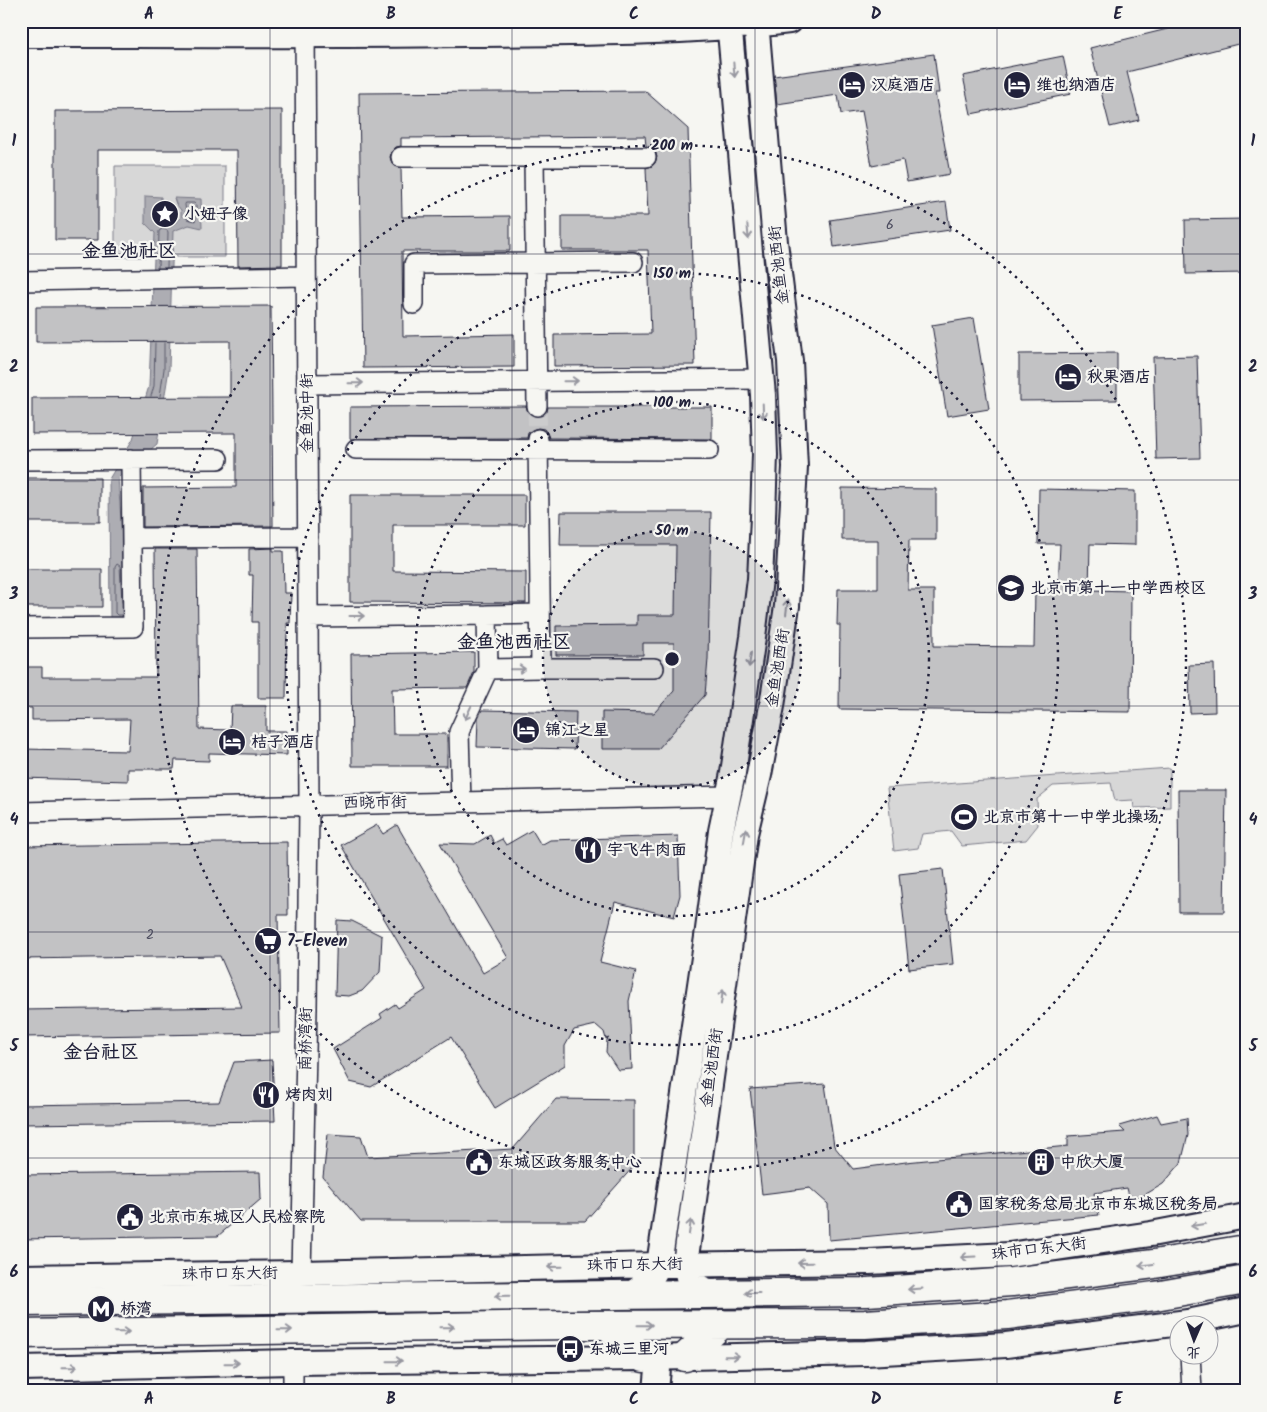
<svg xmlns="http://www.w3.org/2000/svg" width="1267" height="1412" viewBox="0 0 1267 1412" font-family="Kalam,'LXGW WenKai TC',sans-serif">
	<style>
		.green { fill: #d7d7d7; stroke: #7c7c89 }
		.water { fill: #adadb3; stroke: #757583 }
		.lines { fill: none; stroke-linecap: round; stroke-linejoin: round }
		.shore { stroke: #5a5a6b; stroke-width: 1 }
		.building { fill: #c2c2c4; stroke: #22223b }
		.minor-tunnel { stroke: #cccccd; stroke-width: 19; stroke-dasharray: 19 9; stroke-linecap: butt }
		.minor-casing { stroke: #22223b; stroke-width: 22 }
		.tertiary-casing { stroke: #22223b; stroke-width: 28 }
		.primary-casing { stroke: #22223b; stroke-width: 31 }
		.minor { stroke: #f6f6f2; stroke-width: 19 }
		.tertiary { stroke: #f6f6f2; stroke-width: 24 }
		.primary { stroke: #f6f6f2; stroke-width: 28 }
		.oneway { stroke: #9797a0 }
		.grid { fill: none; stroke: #22223b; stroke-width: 1; stroke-opacity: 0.55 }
		.ring { fill: none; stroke: #22223b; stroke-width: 2.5; stroke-dasharray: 2.5 5 }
		.labels { text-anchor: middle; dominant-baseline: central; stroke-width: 4.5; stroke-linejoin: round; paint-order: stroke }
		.number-label { font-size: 14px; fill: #4a4a5d }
		.poi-label { font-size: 16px; font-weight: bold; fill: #22223b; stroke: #f6f6f2; text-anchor: start }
		.street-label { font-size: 16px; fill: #22223b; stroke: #f6f6f2 }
		.quarter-label { font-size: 19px; font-weight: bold; fill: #22223b; stroke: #f6f6f2 }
		.centre { fill: #22223b; stroke: #f6f6f2; stroke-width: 2.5 }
		.ring-label { font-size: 15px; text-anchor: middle; font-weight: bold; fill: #22223b; stroke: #f6f6f2; stroke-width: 4.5; stroke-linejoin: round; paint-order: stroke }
		.neatline { fill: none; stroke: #22223b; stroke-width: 2 }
		.grid-label { font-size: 16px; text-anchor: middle; font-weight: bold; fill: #22223b }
	</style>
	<rect width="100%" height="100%" fill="#f6f6f2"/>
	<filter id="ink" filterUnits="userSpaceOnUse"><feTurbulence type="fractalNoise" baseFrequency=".02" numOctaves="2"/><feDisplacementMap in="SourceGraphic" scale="10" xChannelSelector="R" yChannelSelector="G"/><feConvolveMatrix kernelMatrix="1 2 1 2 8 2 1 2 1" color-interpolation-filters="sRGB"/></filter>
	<g filter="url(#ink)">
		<path class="green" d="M115,166H225V257H115Z
			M1170,768V807L1134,808L1133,800L1115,801L1111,783L1053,786L1037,799L1038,825L1026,840L962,846L951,831L922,834L918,848L894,851L887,788Z"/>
		<path class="water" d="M145,196L161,197V202L156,208L155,218C164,228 172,226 181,218V210L176,204L174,198L201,199L202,228L189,225L173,231L169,369L157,444L118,477L128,621L110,620L109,479L133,439L149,386L155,233L145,223Z"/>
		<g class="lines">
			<path class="shore" d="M186,203H194L196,205V219L195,221L187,219L185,205Z
				M158,268L159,231L162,229L167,230L168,232L167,268
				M151,396L154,386L155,343
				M160,396L164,369V343
				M122,602L120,566L117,564L115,567V613L117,615H122"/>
		</g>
		<path class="building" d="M1200,21H1246V42L1127,72L1139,120L1110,127L1090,48Z
			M934,54L939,93H935L950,174L907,182L903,160L872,166L862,111L841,114L838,95L777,104L774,76Z
			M1063,56L1071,94L971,114L963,76Z
			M645,91L688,129L695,365L554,366V335L651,334L648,250H562V216H648L646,168L652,166L655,163L657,157L655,151L652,148L646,146L645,136L401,138V146L396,147L392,151L390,157L392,163L395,166L401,168L402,217L510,216V251H402L403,336L514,334V367L363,368L359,93Z
			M282,110V265L238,266L237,150H98V240H55V111Z
			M946,202L950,230L834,247L830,220Z
			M1246,219V273L1186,274L1185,220Z
			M271,306L273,526L143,527V488L236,487V433L32,434V398L230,397V341L36,342V307Z
			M974,318L989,409L947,416L932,325Z
			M1117,353V400L1019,401V354Z
			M1197,356L1200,458L1156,459L1153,357Z
			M526,406L528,412L531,416L537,417L543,415L547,412L548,407H712V439L549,438L547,433L544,429L538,428L532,430L528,433L527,438L350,439V407Z
			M21,478H100V522H21Z
			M842,488L936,489V540H909L908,590H934V646L1034,647L1035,589H1058L1060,544H1038L1039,489L1135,491V545L1090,544L1089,590L1131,591L1130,712L839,709L840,625H837L838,589H878V540H842Z
			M350,495H525V525H393V571L526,572V603L350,602Z
			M561,512H711L708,659L705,695L658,749H602V712L654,713L674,691V643H643V655H556V626L637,625V615H675L676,545H560Z
			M273,548V551H283L284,593H291L290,623H287L286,698H258V622H252L253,575H249V549Z
			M155,549H197L199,729L230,730L231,706H266V731H287V755L209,753V761L175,760L174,769H128V781L21,778V749L128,751L130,719L32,720V708H21V667H42V677H156Z
			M21,569H102V607H21Z
			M474,652V672L467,688L392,689L393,734H447V766H352L351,654Z
			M1214,664L1215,712L1190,713L1189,665Z
			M482,710L576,712L575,749L477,747L478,718Z
			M1178,790H1226L1224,912H1179Z
			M377,825L383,834L397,825L483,973L508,958L440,843L475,844L490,835L494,843L502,839L506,845L532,830L541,845L550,840L678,836L680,895L674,917L615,902L600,962L636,971L629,1001L632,1069L618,1070L606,1052L607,1040L609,1038L606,1039L604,1032L596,1025L574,1030L565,1046V1065L495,1108L451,1037L371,1087L350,1082L333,1049L382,1018L380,1014L395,1004L398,1008L426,990L341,845Z
			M287,842L288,915H278L280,1033L21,1037V1010L242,1007L220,956L21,959V846Z
			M943,869L953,964L909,969L899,874Z
			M337,920L352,921L382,936L380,972L362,991L349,996L335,995Z
			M272,1060L275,1121L21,1124V1105L219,1102L234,1062Z
			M825,1084L834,1146L853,1169L906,1162L1068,1146V1136L1125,1132L1119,1126L1157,1115L1161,1123L1187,1118L1188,1135L1181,1163L1163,1184L1141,1197L1129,1196L1127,1188L1094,1193L1099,1215L829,1240L828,1204L810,1188L762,1194L750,1089Z
			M556,1099L634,1100V1166L585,1221H361L323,1177L328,1134L361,1136L368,1157L513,1149Z
			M260,1172L261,1199L218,1236L21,1239V1175Z"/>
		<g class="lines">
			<path class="minor-tunnel" d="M537,406L538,439"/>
			<g class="minor-casing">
				<path id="minor" d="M401,157H646
					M534,157L537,406
					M21,281L306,276
					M414,304V264L633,262
					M307,384L762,379
					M538,439L541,668L488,669L487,615L540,614
					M356,449L709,450
					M21,460L218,459
					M132,538L308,537
					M308,617L487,615
					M21,628L133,627L131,459
					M541,668H654
					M461,802L459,732L488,669
					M21,812L728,796
					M301,1273L307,1008L309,805L305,21
					M1190,1354L1192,1391
					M293,1362V1391"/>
			</g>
			<g class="tertiary-casing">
				<path id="tertiary" d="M21,35C169,35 317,36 465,34C573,33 681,34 789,21
					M21,1277L301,1273L659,1265L869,1262L1009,1255L1151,1234L1246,1216
					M716,1294L699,1287L688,1277L685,1264L745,834L759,775L772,706L787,606L795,467L790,361L775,242L756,21
					M630,1295L650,1280L659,1265L707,937L721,831L733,773L753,637L760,579L763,517L765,455L763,395L729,21
					M21,1368L293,1362L644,1358L866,1353L1006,1345L1188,1322L1246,1310
					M656,1391L659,1358"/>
			</g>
			<g class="primary-casing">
				<path id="primary" d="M21,1302L867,1292L1012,1282L1154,1264L1246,1249
					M607,1325L644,1358
					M21,1334L569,1325L865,1324L1007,1315L1155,1296L1246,1280
					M685,1357L722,1324"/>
			</g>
			<use href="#minor" class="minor"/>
			<use href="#tertiary" class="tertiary"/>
			<use href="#primary" class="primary"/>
		</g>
		<defs><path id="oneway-shaft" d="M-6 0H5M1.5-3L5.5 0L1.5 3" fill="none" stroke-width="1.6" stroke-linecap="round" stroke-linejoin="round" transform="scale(1.25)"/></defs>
		<g class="oneway">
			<use href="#oneway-shaft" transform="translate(734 70) rotate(85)"/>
			<use href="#oneway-shaft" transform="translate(748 232) rotate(85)"/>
			<use href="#oneway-shaft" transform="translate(571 381) rotate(-1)"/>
			<use href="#oneway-shaft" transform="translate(356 383) rotate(-1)"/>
			<use href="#oneway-shaft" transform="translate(763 411) rotate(88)"/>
			<use href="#oneway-shaft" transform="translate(787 607) rotate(-83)"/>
			<use href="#oneway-shaft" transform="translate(357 616)"/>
			<use href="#oneway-shaft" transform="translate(750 660) rotate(98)"/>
			<use href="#oneway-shaft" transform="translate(518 669) rotate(-1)"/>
			<use href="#oneway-shaft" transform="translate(468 713) rotate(115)"/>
			<use href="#oneway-shaft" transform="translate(745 836) rotate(-80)"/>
			<use href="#oneway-shaft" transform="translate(722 997) rotate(-82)"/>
			<use href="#oneway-shaft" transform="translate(1198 1225) rotate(170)"/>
			<use href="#oneway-shaft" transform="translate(690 1227) rotate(-82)"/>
			<use href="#oneway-shaft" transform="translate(968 1257) rotate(177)"/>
			<use href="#oneway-shaft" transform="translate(805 1263) rotate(179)"/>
			<use href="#oneway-shaft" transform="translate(1146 1265) rotate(173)"/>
			<use href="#oneway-shaft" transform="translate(555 1267) rotate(179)"/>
			<use href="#oneway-shaft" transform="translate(915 1289) rotate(176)"/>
			<use href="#oneway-shaft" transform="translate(752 1293) rotate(180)"/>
			<use href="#oneway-shaft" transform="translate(502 1296) rotate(179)"/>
			<use href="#oneway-shaft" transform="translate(645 1325) rotate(-1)"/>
			<use href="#oneway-shaft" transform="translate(447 1327) rotate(-1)"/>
			<use href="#oneway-shaft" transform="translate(285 1330) rotate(-1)"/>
			<use href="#oneway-shaft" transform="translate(122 1332) rotate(-1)"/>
			<use href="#oneway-shaft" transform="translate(732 1356) rotate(-1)"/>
			<use href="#oneway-shaft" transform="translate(395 1361) rotate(-1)"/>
			<use href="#oneway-shaft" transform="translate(232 1363) rotate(-1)"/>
			<use href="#oneway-shaft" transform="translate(70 1367) rotate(-1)"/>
		</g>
	</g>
	<path class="grid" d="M270,21V1391M512,21V1391M755,21V1391M997,21V1391M21,254H1246M21,480H1246M21,706H1246M21,932H1246M21,1158H1246"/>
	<circle cx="672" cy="659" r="129" fill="#22223b" fill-opacity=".12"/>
	<g class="ring">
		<circle cx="672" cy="659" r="129"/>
		<circle cx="672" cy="659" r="257"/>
		<circle cx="672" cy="659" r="386"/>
		<circle cx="672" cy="659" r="514"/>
	</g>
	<defs>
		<g id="hotel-disc" transform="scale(1.4375)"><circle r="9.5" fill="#22223b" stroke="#f6f6f2"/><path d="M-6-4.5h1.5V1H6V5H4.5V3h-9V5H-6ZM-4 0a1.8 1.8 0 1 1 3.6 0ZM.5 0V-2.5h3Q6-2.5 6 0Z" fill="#fff"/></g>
		<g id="sight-disc" transform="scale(1.4375)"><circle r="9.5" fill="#22223b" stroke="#f6f6f2"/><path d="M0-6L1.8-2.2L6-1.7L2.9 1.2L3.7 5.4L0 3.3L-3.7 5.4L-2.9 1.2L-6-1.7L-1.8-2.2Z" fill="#fff"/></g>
		<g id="school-disc" transform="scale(1.4375)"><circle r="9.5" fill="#22223b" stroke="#f6f6f2"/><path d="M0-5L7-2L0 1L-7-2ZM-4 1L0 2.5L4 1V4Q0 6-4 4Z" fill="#fff"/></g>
		<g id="stadium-disc" transform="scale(1.4375)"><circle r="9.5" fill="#22223b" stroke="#f6f6f2"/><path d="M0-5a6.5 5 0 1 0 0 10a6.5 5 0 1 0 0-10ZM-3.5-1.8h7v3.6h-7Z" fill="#fff"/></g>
		<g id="restaurant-disc" transform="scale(1.4375)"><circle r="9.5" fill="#22223b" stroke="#f6f6f2"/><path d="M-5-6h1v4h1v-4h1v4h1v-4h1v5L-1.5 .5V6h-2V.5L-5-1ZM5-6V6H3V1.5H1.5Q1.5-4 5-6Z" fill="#fff"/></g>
		<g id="supermarket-disc" transform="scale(1.4375)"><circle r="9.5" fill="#22223b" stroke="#f6f6f2"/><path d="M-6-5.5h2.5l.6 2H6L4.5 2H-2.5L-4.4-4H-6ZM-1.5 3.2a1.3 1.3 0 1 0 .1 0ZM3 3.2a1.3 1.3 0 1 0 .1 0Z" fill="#fff"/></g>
		<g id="civic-disc" transform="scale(1.4375)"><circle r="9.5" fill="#22223b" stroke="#f6f6f2"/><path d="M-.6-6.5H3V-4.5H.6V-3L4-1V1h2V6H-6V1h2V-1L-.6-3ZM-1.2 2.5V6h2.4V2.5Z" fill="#fff"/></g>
		<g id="building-disc" transform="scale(1.4375)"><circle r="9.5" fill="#22223b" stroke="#f6f6f2"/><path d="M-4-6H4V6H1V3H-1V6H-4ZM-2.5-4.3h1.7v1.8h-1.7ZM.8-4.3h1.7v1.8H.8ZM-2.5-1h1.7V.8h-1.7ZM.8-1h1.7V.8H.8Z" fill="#fff"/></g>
		<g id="metro-disc" transform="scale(1.4375)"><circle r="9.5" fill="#22223b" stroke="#f6f6f2"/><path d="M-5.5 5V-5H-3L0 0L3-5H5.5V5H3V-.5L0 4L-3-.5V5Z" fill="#fff"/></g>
		<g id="bus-disc" transform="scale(1.4375)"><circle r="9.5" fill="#22223b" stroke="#f6f6f2"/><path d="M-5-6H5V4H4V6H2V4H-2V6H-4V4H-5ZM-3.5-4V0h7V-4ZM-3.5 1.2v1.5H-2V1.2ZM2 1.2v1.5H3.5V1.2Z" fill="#fff"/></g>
	</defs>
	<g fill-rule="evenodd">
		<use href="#hotel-disc" x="852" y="85"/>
		<use href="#hotel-disc" x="1017" y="85"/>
		<use href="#sight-disc" x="165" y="214"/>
		<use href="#hotel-disc" x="1068" y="377"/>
		<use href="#school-disc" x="1011" y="588"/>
		<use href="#hotel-disc" x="526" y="730"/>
		<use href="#hotel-disc" x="232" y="742"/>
		<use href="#stadium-disc" x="964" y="817"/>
		<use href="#restaurant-disc" x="588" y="850"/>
		<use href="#supermarket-disc" x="268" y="941"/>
		<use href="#restaurant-disc" x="266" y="1095"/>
		<use href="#civic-disc" x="479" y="1162"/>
		<use href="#building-disc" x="1041" y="1162"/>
		<use href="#civic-disc" x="959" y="1204"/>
		<use href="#civic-disc" x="130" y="1217"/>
		<use href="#metro-disc" x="101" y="1309"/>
		<use href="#bus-disc" x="570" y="1349"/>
	</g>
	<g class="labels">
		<g class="number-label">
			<text x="890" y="225">6</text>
			<text x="150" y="935">2</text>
		</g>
		<g class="poi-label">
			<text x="871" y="85">汉庭酒店</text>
			<text x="1036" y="85">维也纳酒店</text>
			<text x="184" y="214">小妞子像</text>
			<text x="1087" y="377">秋果酒店</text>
			<text x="1030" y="588">北京市第十一中学西校区</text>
			<text x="545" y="730">锦江之星</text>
			<text x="251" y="742">桔子酒店</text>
			<text x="983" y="817">北京市第十一中学北操场</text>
			<text x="607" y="850">宇飞牛肉面</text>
			<text x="287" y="941">7-Eleven</text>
			<text x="285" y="1095">烤肉刘</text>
			<text x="498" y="1162">东城区政务服务中心</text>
			<text x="1060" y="1162">中欣大厦</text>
			<text x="978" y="1204">国家税务总局北京市东城区税务局</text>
			<text x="149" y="1217">北京市东城区人民检察院</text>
			<text x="120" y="1309">桥湾</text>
			<text x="589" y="1349">东城三里河</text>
		</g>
		<g class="street-label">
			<text transform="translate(779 265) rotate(-96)">金鱼池西街</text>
			<text transform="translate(307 413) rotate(-90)">金鱼池中街</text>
			<text transform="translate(778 668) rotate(-81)">金鱼池西街</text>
			<text transform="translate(375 803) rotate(-1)">西晓市街</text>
			<text transform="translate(306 1039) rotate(-89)">南桥湾街</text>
			<text transform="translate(712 1068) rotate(-82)">金鱼池西街</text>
			<text transform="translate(1039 1249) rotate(-7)">珠市口东大街</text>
			<text transform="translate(635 1265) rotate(-1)">珠市口东大街</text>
			<text transform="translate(230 1274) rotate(-1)">珠市口东大街</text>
		</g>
		<g class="quarter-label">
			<text x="129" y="252">金鱼池社区</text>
			<text x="514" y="643">金鱼池西社区</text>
			<text x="101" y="1053">金台社区</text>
		</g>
	</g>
	<circle cx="672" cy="659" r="8" class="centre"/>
	<g class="ring-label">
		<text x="672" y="150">200 m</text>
		<text x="672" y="278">150 m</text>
		<text x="672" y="407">100 m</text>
		<text x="672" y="535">50 m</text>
	</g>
	<rect width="1267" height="1412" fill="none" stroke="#f6f6f2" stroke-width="55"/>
	<g transform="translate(1194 1340) rotate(182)"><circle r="24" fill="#f6f6f2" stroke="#a1a1a9"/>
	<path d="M0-4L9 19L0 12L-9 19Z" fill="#22223b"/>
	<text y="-8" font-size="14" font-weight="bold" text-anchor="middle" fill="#22223b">北</text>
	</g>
	<rect x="28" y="28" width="1212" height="1356" class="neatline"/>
	<g class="grid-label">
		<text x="149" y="19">A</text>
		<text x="391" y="19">B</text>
		<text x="634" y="19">C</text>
		<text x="876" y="19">D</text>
		<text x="1118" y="19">E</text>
		<text x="14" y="146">1</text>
		<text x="1253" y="146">1</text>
		<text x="14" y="372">2</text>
		<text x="1253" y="372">2</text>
		<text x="14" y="599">3</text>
		<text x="1253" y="599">3</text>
		<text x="14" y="825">4</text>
		<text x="1253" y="825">4</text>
		<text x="14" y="1051">5</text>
		<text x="1253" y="1051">5</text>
		<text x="14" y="1277">6</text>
		<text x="1253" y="1277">6</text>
		<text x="149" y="1404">A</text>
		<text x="391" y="1404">B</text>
		<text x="634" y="1404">C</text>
		<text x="876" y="1404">D</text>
		<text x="1118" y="1404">E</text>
	</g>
</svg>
